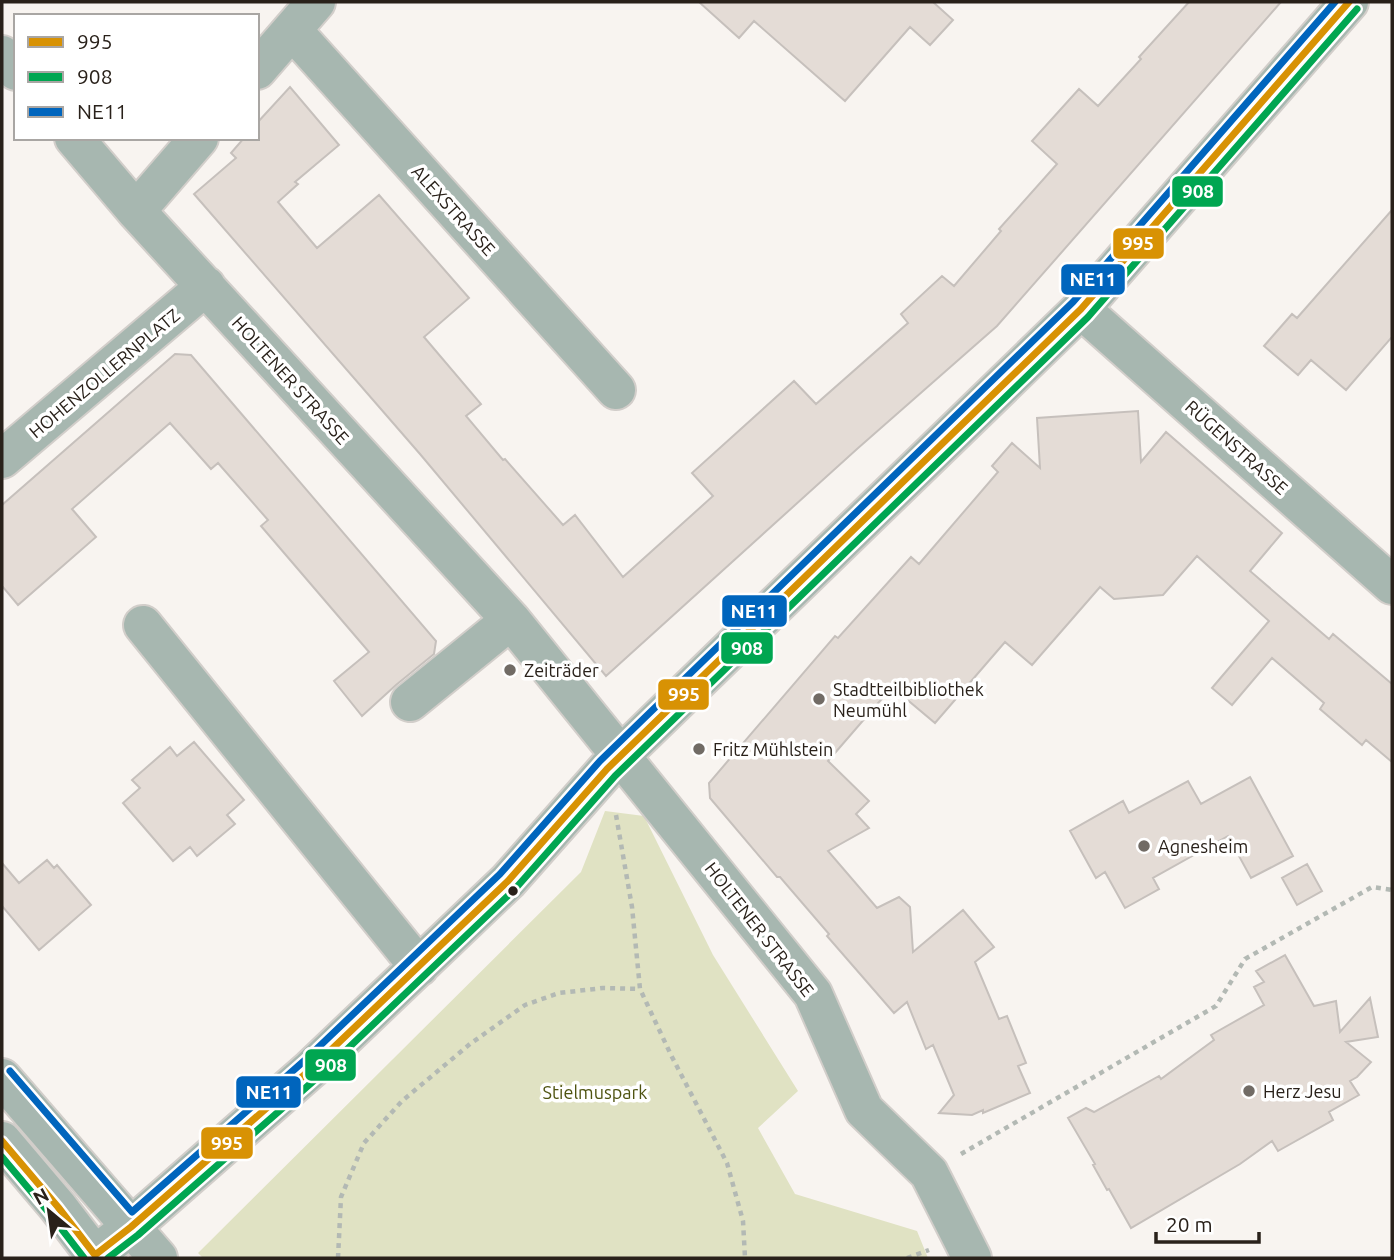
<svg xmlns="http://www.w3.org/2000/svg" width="1394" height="1260" viewBox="0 0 1394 1260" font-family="Ubuntu,sans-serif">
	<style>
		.green { fill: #e0e2c3 }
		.building { fill: #e4dcd6; stroke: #c6c0bc; stroke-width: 2 }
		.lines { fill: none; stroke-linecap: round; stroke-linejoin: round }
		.minor-casing { stroke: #d2ceca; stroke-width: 42 }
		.path { stroke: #b3b9b4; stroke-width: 4.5; stroke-dasharray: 5 5; stroke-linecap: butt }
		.minor { stroke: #a7b7b0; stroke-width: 38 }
		.bus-1-casing { stroke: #fff; stroke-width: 12 }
		.bus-2-casing { stroke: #fff; stroke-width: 12 }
		.bus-3-casing { stroke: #fff; stroke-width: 12 }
		.bus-1 { stroke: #d89204; stroke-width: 7 }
		.bus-2 { stroke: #00a651; stroke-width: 7 }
		.bus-3 { stroke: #0065bd; stroke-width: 7 }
		.poi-dot { fill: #716b65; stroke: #fff; stroke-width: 2.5 }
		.bus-dot { fill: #29211a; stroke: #fff; stroke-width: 2.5 }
		.labels { text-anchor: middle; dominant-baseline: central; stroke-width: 7; stroke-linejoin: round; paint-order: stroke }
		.street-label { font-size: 18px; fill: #29211a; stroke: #fff }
		.poi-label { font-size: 18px; fill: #29211a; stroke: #fff; text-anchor: start }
		.park-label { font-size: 18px; fill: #4e5310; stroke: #fff }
		.line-badge { stroke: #fff; stroke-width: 2.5 }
		.badge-label { font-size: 19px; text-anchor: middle; font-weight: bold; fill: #fff }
	</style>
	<rect width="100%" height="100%" fill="#f8f4f0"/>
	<path class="green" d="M605,811L644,816L713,955L798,1091L758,1128L795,1194L917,1231L928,1258H203L198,1253L581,872Z"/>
	<path class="building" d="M699,2H933L953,20L930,45L910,27L845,101L754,21L739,38Z
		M1189,2H1281L997,326L857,449L606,676L420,454L194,194L236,158L231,153L244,138H257V123L290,87L339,145L295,182L298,184L278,202L317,248L379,195L469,298L424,337L481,404L466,416L503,460L505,459L563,525L575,515L623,577L713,496L692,473L794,381L816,404L908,323L901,314L942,276L954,286L1001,231L999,229L1057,164L1032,141L1079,89L1098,106L1141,59L1139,57Z
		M1392,210V337L1346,390L1311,360L1298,375L1264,346L1292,314L1297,318Z
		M175,354L191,355L436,641L434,654L396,685L362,716L334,681L369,652L261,526L268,520L218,463L211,469L170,423L72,509L96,537L18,605L2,586V505Z
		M1138,411L1141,462L1166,432L1282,533L1250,571L1329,639L1333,634L1392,684V762L1366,740L1362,745L1320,709L1324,703L1272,658L1232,705L1212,688L1269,621L1197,556L1163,595L1114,599L1100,587L1032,665L1005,642L935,723L892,687L828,761L869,801L856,814L869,828L828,851L877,908L899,897L910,907L913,952L963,910L994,947L975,962L999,1019L1007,1016L1026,1063L1018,1066L1030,1093L983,1113V1110L972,1115L939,1113L954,1095L933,1045L926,1049L907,1002L894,1013L827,936L829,934L780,877H777L710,798L709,783L835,636L838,638L911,557L919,564L998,472L992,466L1012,443L1040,468L1037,418Z
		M194,742L244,800L227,815L235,824L197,856L190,847L173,861L123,803L140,788L132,780L170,747L177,756Z
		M1250,777L1293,856L1251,878L1228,836L1153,878L1159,889L1125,908L1105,872L1096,878L1070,831L1123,801L1129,813L1188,781L1201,804Z
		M47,860L54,868L57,865L91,905L39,950L2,906V863L19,883Z
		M1307,864L1322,891L1297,905L1282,878Z
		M1285,955L1314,1006L1336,1001L1340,1032L1370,998L1378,1037L1346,1042L1371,1062L1357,1077L1350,1081L1359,1095L1329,1112L1333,1120L1278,1151L1272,1141L1240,1164L1131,1228L1109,1189L1107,1190L1093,1165L1095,1164L1068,1118L1086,1108L1094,1112L1159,1076L1161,1079L1214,1040L1211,1035L1264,1005L1254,987L1264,982L1256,971Z"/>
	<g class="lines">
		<g class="minor-casing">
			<path id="minor" d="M292,30L616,390
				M2,55L16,71
				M257,70L316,2
				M74,138L136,211L511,620L813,994L864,1110L929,1173L972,1258
				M136,211L199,138
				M1081,309L1392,585
				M2,459L206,286
				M143,625L419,967
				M410,702L511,620
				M2,1078L158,1258
				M2,1141L58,1207L97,1258
				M95,1255L131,1227L311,1069L508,881L607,769L1081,309L1349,2"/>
		</g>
		<path class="path" d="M616,815L632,907L640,989L671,1055L727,1163L743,1221L745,1258
			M961,1154L1216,1006L1245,959L1372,887L1392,890
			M338,1258L341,1197L364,1143L402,1101L470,1044L525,1005L559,993L603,988L640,989
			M907,1258L929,1250"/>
		<use href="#minor" class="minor"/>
		<g class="bus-1-casing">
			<path id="bus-1" d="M2,1141L58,1207L95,1255L131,1227L311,1069L508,881L607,769L1081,309L1349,2"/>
		</g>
		<g class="bus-2-casing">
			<path id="bus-2" d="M2,1157L50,1214L84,1258
				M108,1258L138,1235L318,1077L515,889L615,776L1088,317L1357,9"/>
		</g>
		<g class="bus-3-casing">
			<path id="bus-3" d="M10,1071L132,1212L304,1061L500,874L600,761L1073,302L1335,2"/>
		</g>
		<use href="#bus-1" class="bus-1"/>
		<use href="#bus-2" class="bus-2"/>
		<use href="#bus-3" class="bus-3"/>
	</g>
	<g class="poi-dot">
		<circle cx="510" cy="670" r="7"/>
		<circle cx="819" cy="699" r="7"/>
		<circle cx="699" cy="749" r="7"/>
		<circle cx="1144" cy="846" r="7"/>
		<circle cx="1249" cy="1091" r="7"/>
	</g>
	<circle class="bus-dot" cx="513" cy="891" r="6"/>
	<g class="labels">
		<g class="street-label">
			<text transform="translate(454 210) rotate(48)">ALEXSTRASSE</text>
			<text transform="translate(104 373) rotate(-40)">HOHENZOLLERNPLATZ</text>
			<text transform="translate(291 380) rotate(48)">HOLTENER STRASSE</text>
			<text transform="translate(1237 447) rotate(42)">RÜGENSTRASSE</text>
			<text transform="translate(760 929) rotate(52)">HOLTENER STRASSE</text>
		</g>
		<g class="poi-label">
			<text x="524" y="670">Zeiträder</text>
			<text x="833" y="689">Stadtteilbibliothek<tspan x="833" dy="21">Neumühl</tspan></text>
			<text x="713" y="749">Fritz Mühlstein</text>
			<text x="1158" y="846">Agnesheim</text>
			<text x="1263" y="1091">Herz Jesu</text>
		</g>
		<g class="park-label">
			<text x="595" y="1092">Stielmuspark</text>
		</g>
	</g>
	<g class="line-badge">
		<rect x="1171" y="175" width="53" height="33" rx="7" fill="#00a651"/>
		<rect x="1112" y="227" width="53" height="33" rx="7" fill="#d89204"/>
		<rect x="1060" y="263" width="66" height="33" rx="7" fill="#0065bd"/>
		<rect x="721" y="594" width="67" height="34" rx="7" fill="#0065bd"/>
		<rect x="720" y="631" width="54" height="34" rx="7" fill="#00a651"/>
		<rect x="657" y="678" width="53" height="33" rx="7" fill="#d89204"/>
		<rect x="304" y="1048" width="53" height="34" rx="7" fill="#00a651"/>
		<rect x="235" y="1075" width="67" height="34" rx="7" fill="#0065bd"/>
		<rect x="200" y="1126" width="54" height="34" rx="7" fill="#d89204"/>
	</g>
	<g class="badge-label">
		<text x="1198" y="198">908</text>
		<text x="1138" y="250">995</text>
		<text x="1093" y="286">NE11</text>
		<text x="754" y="618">NE11</text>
		<text x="747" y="655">908</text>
		<text x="684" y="701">995</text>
		<text x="331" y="1072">908</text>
		<text x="269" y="1099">NE11</text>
		<text x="227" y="1150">995</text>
	</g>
	<rect width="1394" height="1260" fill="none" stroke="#29211a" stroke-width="7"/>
	<rect x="14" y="14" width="245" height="126" fill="#ffffff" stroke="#a9a6a3" stroke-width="2"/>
	<rect x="28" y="37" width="35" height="10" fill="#d89204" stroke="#a9a6a3" stroke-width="2"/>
	<text x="77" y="49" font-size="21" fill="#29211a">995</text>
	<rect x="28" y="72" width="35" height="10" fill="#00a651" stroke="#a9a6a3" stroke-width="2"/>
	<text x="77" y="84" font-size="21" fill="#29211a">908</text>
	<rect x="28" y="107" width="35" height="10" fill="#0065bd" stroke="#a9a6a3" stroke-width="2"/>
	<text x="77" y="119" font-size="21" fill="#29211a">NE11</text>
	<g transform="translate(49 1211) rotate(331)" stroke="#ffffff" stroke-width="5" paint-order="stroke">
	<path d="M0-5L12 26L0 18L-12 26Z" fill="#29211a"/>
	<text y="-10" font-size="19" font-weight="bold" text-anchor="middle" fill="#29211a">N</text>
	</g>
	<path d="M1156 1232v10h103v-10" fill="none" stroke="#29211a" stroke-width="3.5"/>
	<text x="1166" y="1232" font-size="21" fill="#29211a" stroke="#ffffff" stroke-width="5" paint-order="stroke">20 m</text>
</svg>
